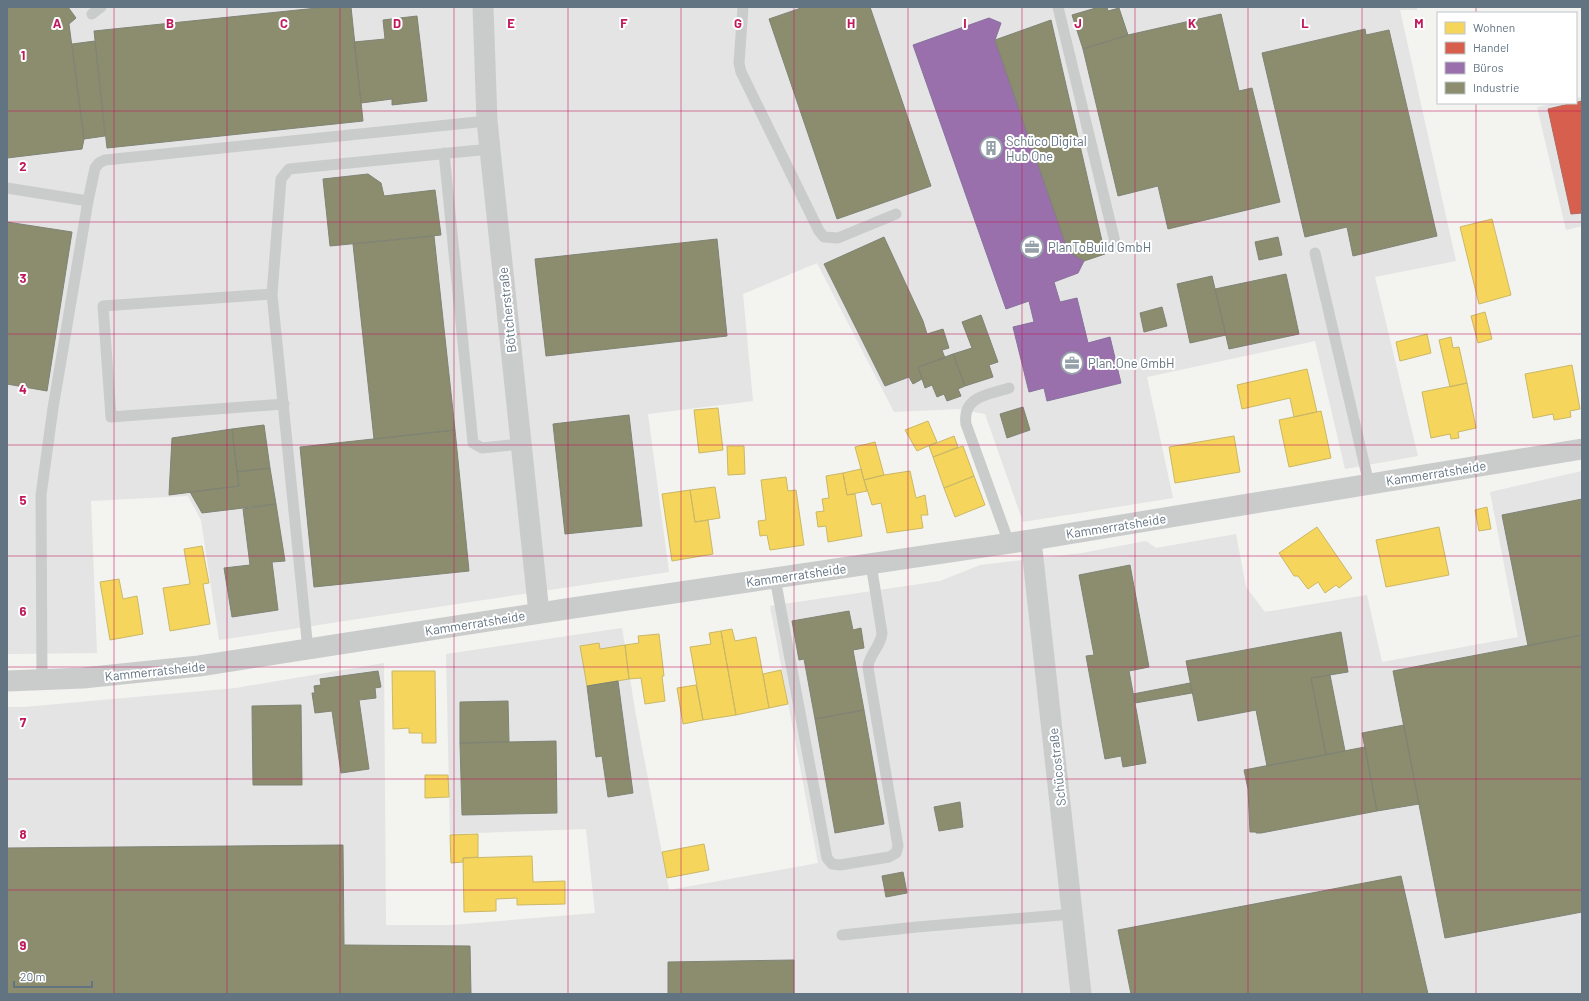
<svg xmlns="http://www.w3.org/2000/svg" width="1589" height="1001" viewBox="0 0 1589 1001" font-family="Barlow,sans-serif">
	<style>
		.built { fill: #e3e4e3 }
		.homes { fill: #f6d55c; stroke: #cab867 }
		.shops { fill: #d6604d; stroke: #b3665d }
		.offices { fill: #9970ab; stroke: #88719f }
		.industry { fill: #8c8c6e; stroke: #7f8474 }
		.lines { fill: none; stroke-linecap: round; stroke-linejoin: round }
		.service { stroke: #cacccc; stroke-width: 11 }
		.minor { stroke: #cacccc; stroke-width: 21 }
		.grid { fill: none; stroke: #c2185b; stroke-width: 1; stroke-opacity: 0.55 }
		.labels { text-anchor: middle; dominant-baseline: central; stroke-width: 4; stroke-linejoin: round; paint-order: stroke }
		.poi-label { font-size: 13px; fill: #627382; stroke: #fff; text-anchor: start }
		.street-label { font-size: 13px; fill: #627382; stroke: #fff }
		.grid-label { font-size: 13px; text-anchor: middle; font-weight: bold; fill: #c2185b; stroke: #fff; stroke-width: 4; stroke-linejoin: round; paint-order: stroke }
	</style>
	<rect width="100%" height="100%" fill="#f3f3f0"/>
	<path class="built" d="M7,7H1417V10H1400L1456,261L1375,277L1418,456L1345,469L1315,341L1147,377L1173,498L1023,522L985,414L957,409L894,412L817,263L743,294L753,401L648,414L669,572L219,640L201,520L188,496L91,501L97,653L7,654Z
		M1582,97V226L1566,230L1537,107L1556,103H1576V98Z
		M1582,471V994H7V707H24L236,688L384,663L386,925H452L595,913L586,829L450,834L446,654L622,628L635,710L669,890L818,863L770,606L940,581L980,565L1082,553L1146,541L1156,548L1236,534L1246,587L1265,612L1367,595L1382,662L1518,637L1490,492Z"/>
	<path class="homes" d="M1492,219L1511,295L1479,304L1460,227Z
		M1485,312L1492,339L1478,343L1471,316Z
		M1427,334L1431,353L1400,361L1396,342Z
		M1451,337L1453,348L1459,347L1467,383L1450,387L1439,340Z
		M1572,365L1580,409L1570,411L1571,417L1554,420L1553,414L1533,418L1525,374Z
		M1307,369L1317,412L1294,417L1290,398L1242,409L1237,385Z
		M1467,383L1476,428L1458,432L1459,438L1451,439L1450,434L1431,438L1422,392Z
		M718,408L723,450L699,453L694,410Z
		M1321,411L1331,458L1289,467L1279,420Z
		M928,421L937,442L917,451L905,430Z
		M954,436L958,447L933,457L929,446Z
		M1234,436L1240,472L1175,483L1169,447Z
		M875,442L884,475L864,480L855,447Z
		M727,446H744L745,474L728,475Z
		M963,446L974,476L944,488L933,457Z
		M861,469L867,491L847,495L843,473Z
		M910,471L916,498L925,495L928,515H921L923,528L887,533L881,503L872,505L864,480L884,475Z
		M843,473L847,495L855,494L862,536L828,542L826,526L818,527L816,512L824,511L822,499L829,498L826,476Z
		M974,476L985,505L955,517L944,488Z
		M786,477L788,491L796,490L804,545L770,550L767,535L760,536L758,521L766,520L761,480Z
		M715,487L720,518L695,522L690,490Z
		M690,490L695,522L708,520L713,554L672,561L662,494Z
		M1487,507L1491,529L1479,531L1475,510Z
		M1317,527L1352,578L1339,588L1336,585L1325,593L1318,582L1308,589L1298,576H1294L1279,553Z
		M1439,527L1449,575L1386,587L1376,540Z
		M202,546L209,583L203,584L210,624L170,631L163,588L190,584L184,549Z
		M119,579L123,599L137,596L143,634L110,640L100,582Z
		M732,629L735,641L756,637L769,708L736,715L721,631Z
		M721,631L736,715L703,720L690,647L711,644L709,633Z
		M659,634L664,676H662L665,701L645,704L641,678L629,679L625,645L639,643L638,636Z
		M599,643L600,649L625,645L629,679L587,686L580,646Z
		M781,670L788,704L769,708L763,674Z
		M392,671H435L436,743H422V733H409V728L393,729Z
		M696,685L703,720L683,724L677,688Z
		M425,775H448L449,797L425,798Z
		M478,834V857L463,858V862L451,863L450,835Z
		M704,844L709,870L667,878L662,852Z
		M532,856L533,882L565,881V904L517,905V898L496,899V911L464,912L463,858Z"/>
	<path class="shops" d="M1582,101V213L1571,214L1548,109Z"/>
	<path class="offices" d="M989,18L1001,23L995,40L1068,251L1084,261L1078,273L1054,282L1060,302L1077,298L1088,343L1110,337L1121,383L1047,401L1044,388L1029,392L1013,327L1034,322L1029,301L1006,309L913,45Z"/>
	<path class="industry" d="M7,7H68L76,18L69,24L84,139L82,149L7,158Z
		M327,7H351L363,121L107,148L94,31Z
		M804,7H870L931,186L837,219L769,19Z
		M1099,7H1107L1108,11L1119,8L1128,35L1083,49L1072,15Z
		M1221,14L1239,91L1252,88L1280,202L1168,229L1158,186L1118,196L1083,49L1128,35Z
		M417,16L427,101L392,105V99L361,103L354,42L385,39L383,20Z
		M1051,20L1105,254L1084,261L1068,251L995,40Z
		M1365,29L1366,35L1389,30L1437,236L1353,256L1347,227L1305,237L1262,53Z
		M95,41L105,136L84,139L72,44Z
		M368,174L381,183L384,196L435,190L441,235L330,246L323,179Z
		M7,222L72,232L47,391L7,384Z
		M434,236L455,430L374,439L353,244Z
		M884,237L923,321L927,334L943,329L949,348L942,350L945,358L918,367L922,379L913,384L909,377L885,386L824,264Z
		M1278,237L1282,255L1259,260L1255,242Z
		M717,239L727,336L546,356L535,259Z
		M1286,274L1299,334L1229,349L1215,289Z
		M1212,276L1226,335L1190,343L1177,284Z
		M1162,307L1167,326L1144,332L1140,313Z
		M981,315L998,362L989,365L993,377L965,386L953,354L972,348L962,322Z
		M953,354L965,386L958,389L961,396L947,401L944,394L937,397L932,385L925,388L918,367Z
		M1023,407L1030,430L1007,438L1000,414Z
		M629,415L642,526L565,534L553,424Z
		M264,425L270,468L237,472L232,429Z
		M232,429L239,486L169,495L172,438Z
		M455,430L469,571L314,587L300,447Z
		M270,468L276,504L202,513L190,492L239,486L237,472Z
		M1582,499V635L1528,646L1502,515Z
		M276,504L285,561L272,562L278,610L232,617L224,568L250,565L243,509Z
		M1130,565L1149,667L1129,671L1146,763L1123,767L1121,756L1105,759L1086,656L1094,655L1079,575Z
		M849,611L853,630L861,628L864,648L853,650L864,710L815,719L804,659L799,660L792,621Z
		M1341,632L1348,672L1311,678L1326,755L1267,766L1256,710L1198,721L1186,661Z
		M1582,635V912L1445,938L1393,671Z
		M378,671L381,687L375,688L376,698L359,700L369,769L341,773L332,711L315,713L312,693H315L314,686L321,685L320,679Z
		M1330,675L1345,751L1326,755L1311,678Z
		M618,681L633,793L608,797L602,756L596,757L587,686Z
		M1190,683L1192,693L1135,703L1133,694Z
		M508,701L509,742L460,743V702Z
		M301,705L302,785H253L252,706Z
		M864,710L884,824L835,833L815,719Z
		M1404,725L1419,804L1377,811L1362,733Z
		M556,741L557,813L462,815L460,743Z
		M1365,747L1377,811L1261,833H1256V832H1250L1248,789L1244,770Z
		M960,802L963,827L939,831L934,807Z
		M343,845L344,945L470,946L471,994H7V848Z
		M903,872L907,893L886,897L882,876Z
		M1401,876L1428,994H1131L1118,930Z
		M794,960V994H668V962Z"/>
	<g class="lines">
		<path class="service" d="M743,7L739,63L741,72L819,231L824,237L838,238L896,214
			M1058,7L1115,242
			M92,14L101,7
			M444,153L473,443L482,448L521,444
			M7,188L88,201
			M1315,253L1369,484
			M272,294L103,306L111,417L284,404
			M1009,388C988,395 962,396 966,424L1009,543
			M775,578L827,858L832,864L840,865L889,857L896,853L898,846L868,668C868,655 881,647 882,633L871,564
			M308,650L272,294L281,179L289,169L490,149
			M42,680L41,495L53,408L88,201L95,168L99,163L105,160L487,121
			M842,935L917,927L1073,914"/>
		<path class="minor" d="M483,7L487,121L539,613
			M1031,540L1081,994
			M7,681L83,678L199,666L566,609L1031,540L1582,449"/>
	</g>
	<path class="grid" d="M114,7V994M227,7V994M340,7V994M454,7V994M568,7V994M681,7V994M794,7V994M908,7V994M1022,7V994M1135,7V994M1248,7V994M1362,7V994M1476,7V13M1476,103V994M7,111H1582M7,222H1582M7,334H1582M7,445H1582M7,556H1582M7,667H1582M7,779H1582M7,890H1582"/>
	<defs>
		<g id="building-ring" transform="scale(1.15)"><circle r="9.5" fill="#fff" stroke="#95a0a8" stroke-width="1.5"/><path d="M-4-6H4V6H1V3H-1V6H-4ZM-2.5-4.3h1.7v1.8h-1.7ZM.8-4.3h1.7v1.8H.8ZM-2.5-1h1.7V.8h-1.7ZM.8-1h1.7V.8H.8Z" fill="#95a0a8"/></g>
		<g id="office-ring" transform="scale(1.15)"><circle r="9.5" fill="#fff" stroke="#95a0a8" stroke-width="1.5"/><path d="M-6-3h4V-5.5h4V-3h4V5H-6ZM-1-4.5V-3h2v-1.5ZM-6 0V1H6V0Z" fill="#95a0a8"/></g>
	</defs>
	<g fill-rule="evenodd">
		<use href="#building-ring" x="991" y="148"/>
		<use href="#office-ring" x="1032" y="247"/>
		<use href="#office-ring" x="1072" y="363"/>
	</g>
	<g class="labels">
		<g class="poi-label">
			<text x="1006" y="141">Schüco Digital<tspan x="1006" dy="15">Hub One</tspan></text>
			<text x="1048" y="247">PlanToBuild GmbH</text>
			<text x="1088" y="363">Plan.One GmbH</text>
		</g>
		<g class="street-label">
			<text transform="translate(507 310) rotate(-96)">Böttcherstraße</text>
			<text transform="translate(1436 473) rotate(-9)">Kammerratsheide</text>
			<text transform="translate(1116 526) rotate(-9)">Kammerratsheide</text>
			<text transform="translate(796 575) rotate(-8)">Kammerratsheide</text>
			<text transform="translate(475 623) rotate(-9)">Kammerratsheide</text>
			<text transform="translate(155 671) rotate(-6)">Kammerratsheide</text>
			<text transform="translate(1057 767) rotate(-96)">Schücostraße</text>
		</g>
	</g>
	<g class="grid-label">
		<text x="57" y="28">A</text>
		<text x="170" y="28">B</text>
		<text x="284" y="28">C</text>
		<text x="397" y="28">D</text>
		<text x="511" y="28">E</text>
		<text x="624" y="28">F</text>
		<text x="738" y="28">G</text>
		<text x="851" y="28">H</text>
		<text x="965" y="28">I</text>
		<text x="1078" y="28">J</text>
		<text x="1192" y="28">K</text>
		<text x="1305" y="28">L</text>
		<text x="1419" y="28">M</text>
		<text x="23" y="60">1</text>
		<text x="23" y="171">2</text>
		<text x="23" y="283">3</text>
		<text x="23" y="394">4</text>
		<text x="23" y="505">5</text>
		<text x="23" y="616">6</text>
		<text x="23" y="727">7</text>
		<text x="23" y="839">8</text>
		<text x="23" y="950">9</text>
	</g>
	<rect width="1589" height="1001" fill="none" stroke="#627382" stroke-width="16"/>
	<rect x="1437" y="12" width="140" height="92" fill="#ffffff" stroke="#c0c7cd"/>
	<rect x="1445" y="22" width="20" height="12" fill="#f6d55c" stroke="#c0c7cd"/>
	<text x="1473" y="32" font-size="12" fill="#627382">Wohnen</text>
	<rect x="1445" y="42" width="20" height="12" fill="#d6604d" stroke="#c0c7cd"/>
	<text x="1473" y="52" font-size="12" fill="#627382">Handel</text>
	<rect x="1445" y="62" width="20" height="12" fill="#9970ab" stroke="#c0c7cd"/>
	<text x="1473" y="72" font-size="12" fill="#627382">Büros</text>
	<rect x="1445" y="82" width="20" height="12" fill="#8c8c6e" stroke="#c0c7cd"/>
	<text x="1473" y="92" font-size="12" fill="#627382">Industrie</text>
	<path d="M14 981v6h78v-6" fill="none" stroke="#627382" stroke-width="2"/>
	<text x="20" y="981" font-size="12" fill="#627382" stroke="#ffffff" stroke-width="3" paint-order="stroke">20 m</text>
</svg>
